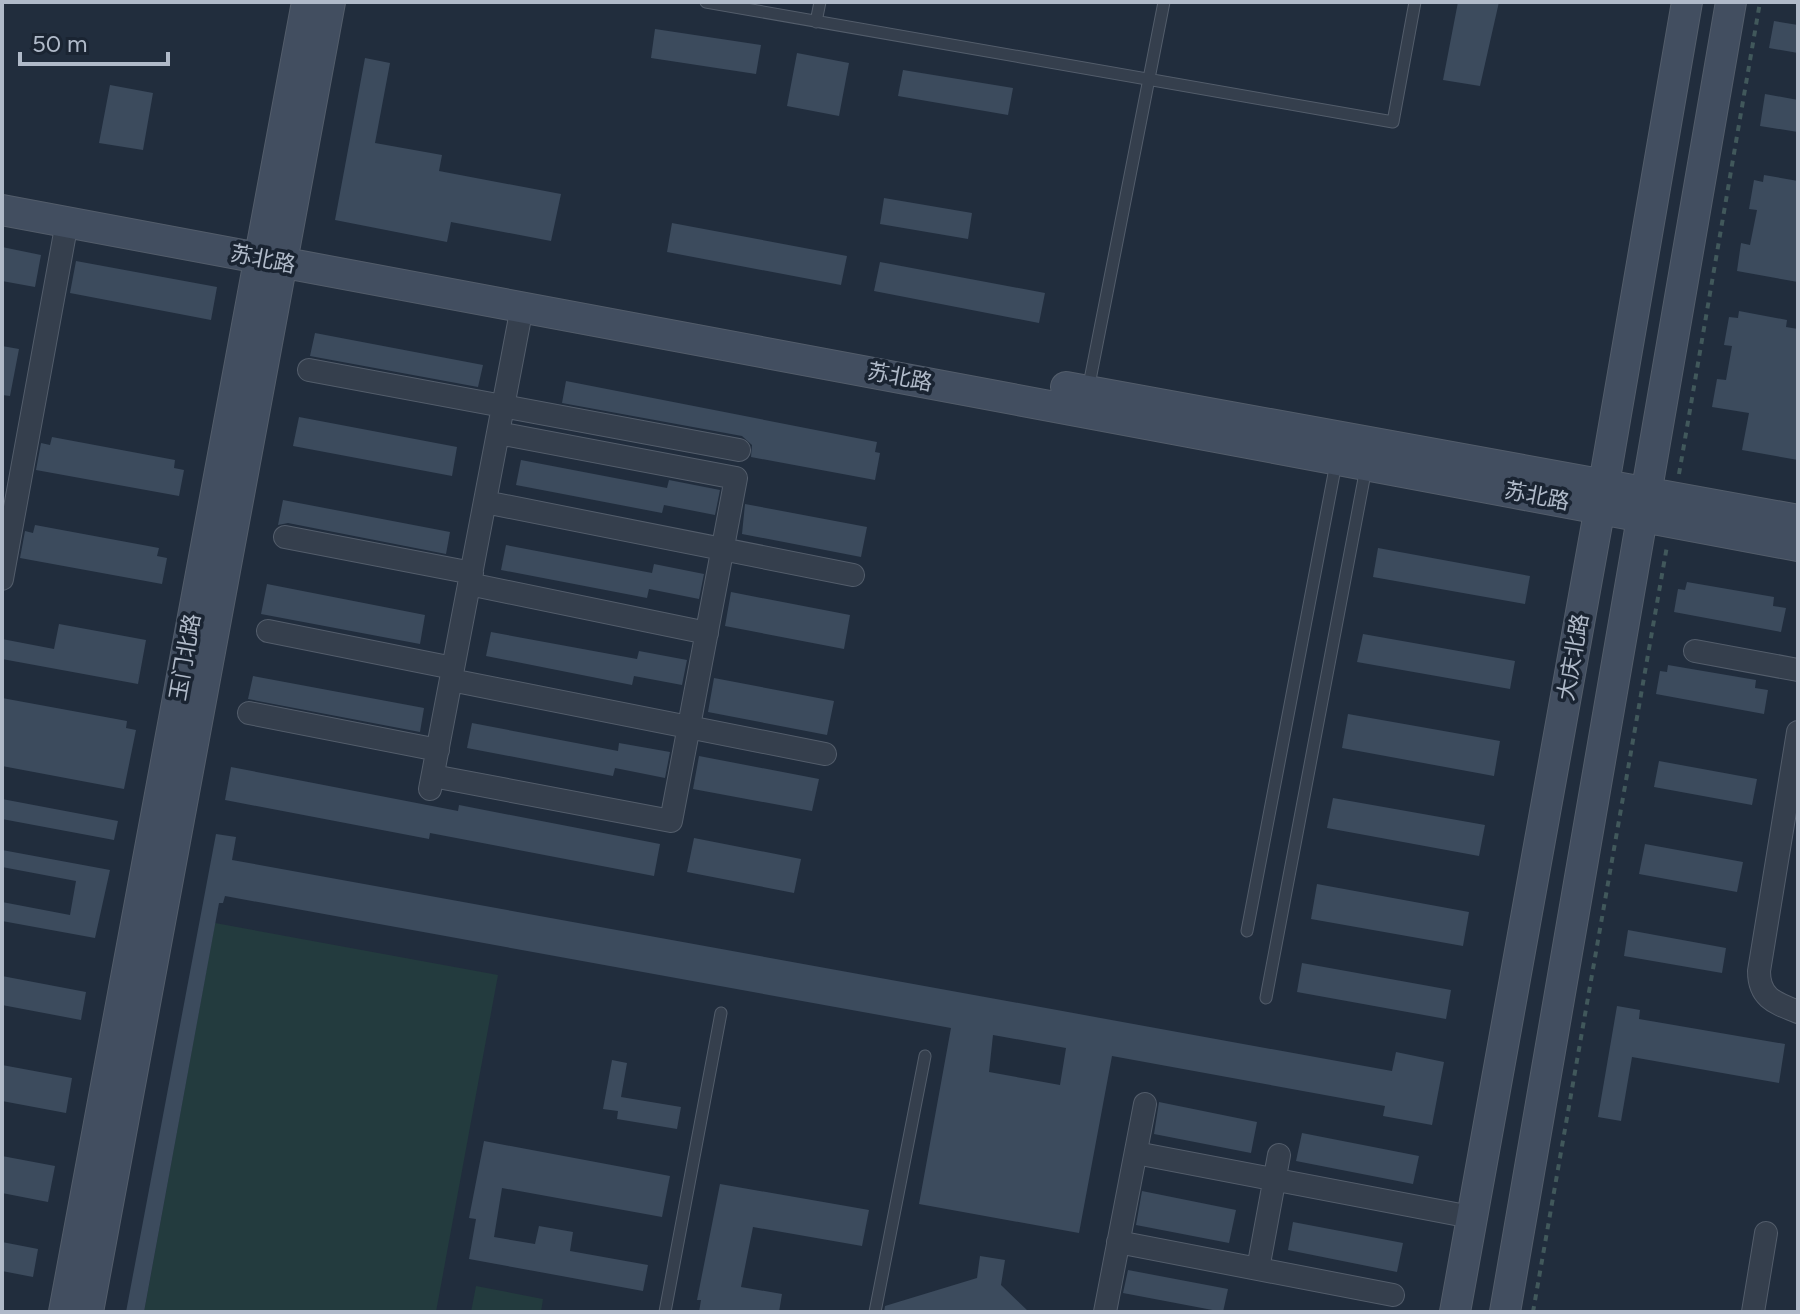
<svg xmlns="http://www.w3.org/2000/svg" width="1800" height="1314" viewBox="0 0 1800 1314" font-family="Figtree,'Noto Sans SC',sans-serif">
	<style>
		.green { fill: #233b3e }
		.building { fill: #3c4b5d; fill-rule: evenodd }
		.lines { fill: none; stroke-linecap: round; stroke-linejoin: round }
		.lane-casing { stroke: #535d6b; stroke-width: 13 }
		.street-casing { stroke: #535d6b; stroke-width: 24 }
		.secondary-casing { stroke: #535d6b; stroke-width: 32 }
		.path { stroke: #41585b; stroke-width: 4; stroke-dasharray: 6 6; stroke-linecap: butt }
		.lane { stroke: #353f4d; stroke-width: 11 }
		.street { stroke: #353f4d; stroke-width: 22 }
		.secondary { stroke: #424e60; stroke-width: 30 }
		.labels { text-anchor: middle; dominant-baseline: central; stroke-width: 7; stroke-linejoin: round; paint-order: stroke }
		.street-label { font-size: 22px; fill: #b0bac9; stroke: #1a2432 }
	</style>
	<rect width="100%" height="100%" fill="#212d3d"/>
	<path class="green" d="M215,923L498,975L436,1312H144Z
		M476,1286L543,1299L541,1312H471Z"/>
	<path class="building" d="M1458,2H1499L1480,86L1443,80Z
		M1774,21L1798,25V53L1769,48Z
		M655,29L761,45L756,74L651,58Z
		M797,53L849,63L839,116L787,106Z
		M365,58L390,63L375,143L442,155L439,171L561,194L551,241L451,222L447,242L335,220Z
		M903,70L1013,88L1008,115L898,96Z
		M110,85L153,93L143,150L99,143Z
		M1765,94L1798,100V132L1760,126Z
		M1764,175L1798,181V282L1737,271L1741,243L1750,245L1757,210L1749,209L1754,180L1763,182Z
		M884,198L972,213L968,239L880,224Z
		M672,223L847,256L841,285L667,252Z
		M2,247L41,255L35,287L2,281Z
		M76,261L217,287L211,320L70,293Z
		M880,262L1045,293L1039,323L874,291Z
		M1739,311L1787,320L1786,327L1798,329V460L1742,450L1749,413L1712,407L1717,379L1726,380L1732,346L1724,345L1729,317L1738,318Z
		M315,333L483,365L478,387L310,356Z
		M2,346L19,349L10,396L2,395Z
		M566,381L877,442L875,452L880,453L875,480L751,457L752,445L742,436L562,403Z
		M299,417L457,447L452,476L293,446Z
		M52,437L175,460L174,468L184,470L179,496L36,470L41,443L50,445Z
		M521,460L667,488L669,480L720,490L715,515L664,505L662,513L516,485Z
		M283,500L450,532L446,554L288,523L278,525Z
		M745,504L867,527L861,557L742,534Z
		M35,525L159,548L157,556L167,558L162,584L20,558L25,531L33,533Z
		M506,545L652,573L654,564L704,574L699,599L649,589L647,598L501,570Z
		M1378,548L1530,576L1525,604L1373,577Z
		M1687,582L1774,597L1773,606L1786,608L1781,632L1674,612L1678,589L1685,590Z
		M267,584L425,615L420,644L261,614Z
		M731,592L850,615L844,649L725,626Z
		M59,624L146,640L138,684L2,659V639L54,649Z
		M491,632L637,659L639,651L687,660L682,685L634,676L632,685L486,656Z
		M1363,634L1515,661L1510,689L1357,662Z
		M1668,665L1756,680L1755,688L1768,690L1764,714L1656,694L1660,671L1667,672Z
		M253,676L424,708L420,732L248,699Z
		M714,678L834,701L827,735L708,712Z
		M2,698L127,721L126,728L136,730L124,789L2,766Z
		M1348,714L1500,741L1494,776L1342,748Z
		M472,723L618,751L619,743L670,752L665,778L615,768L613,776L467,748Z
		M699,756L819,779L812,811L693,789Z
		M1659,761L1757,779L1752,805L1654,787Z
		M231,767L458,811L459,805L660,844L654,876L430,833L429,839L225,800Z
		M1333,798L1485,825L1479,856L1327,828Z
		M2,799L118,821L114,840L2,819Z
		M216,834L236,837L232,860L1392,1071L1396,1052L1444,1062L1432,1125L1383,1116L1385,1106L1112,1056L1079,1233L919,1204L951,1028L225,896L223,903H219L144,1312H126ZM993,1035L1066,1048L1060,1085L989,1072Z
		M694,838L801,859L794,893L687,872Z
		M1645,844L1743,862L1737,892L1639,874Z
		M2,850L110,870L95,938L2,921V902L70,915L76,881L2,867Z
		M1317,884L1469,912L1463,946L1311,919Z
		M1628,930L1726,948L1722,973L1624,956Z
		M1302,963L1451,990L1446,1019L1297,992Z
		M2,976L86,992L81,1020L2,1005Z
		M1617,1006L1640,1010L1639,1019L1785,1044L1779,1083L1632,1057L1621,1121L1598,1117Z
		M612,1060L627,1063L621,1097L681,1107L677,1129L617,1119L618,1111L603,1109Z
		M2,1065L72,1078L66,1113L2,1101Z
		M1159,1102L1257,1122L1251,1153L1154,1134Z
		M1302,1133L1419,1156L1413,1184L1296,1161Z
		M484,1141L670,1176L662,1217L502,1188L494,1237L535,1244L539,1226L573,1232L570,1251L648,1265L643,1291L469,1259L476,1219L469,1218Z
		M2,1156L55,1166L48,1202L2,1193Z
		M720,1184L869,1210L862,1246L753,1227L741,1287L782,1294L779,1312H699L701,1300H697Z
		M1142,1191L1236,1210L1229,1243L1136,1225Z
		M1293,1222L1403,1243L1397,1272L1288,1250Z
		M2,1242L38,1249L33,1277L2,1271Z
		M980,1256L1005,1260L1001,1285L1029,1312H884L885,1306L977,1278Z
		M1128,1270L1228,1289L1223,1312L1123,1293Z"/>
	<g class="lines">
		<g class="lane-casing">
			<path id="lane" d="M706,2L1393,122L1415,2
				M816,22L820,2
				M1088,390L1164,2
				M1247,931L1336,463
				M1266,998L1366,468
				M665,1312L721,1013
				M875,1312L925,1056"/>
		</g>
		<g class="street-casing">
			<path id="street" d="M309,370L739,450
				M485,502L853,575
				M285,537L472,573
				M2,579L67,222
				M469,584L707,633
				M268,631L453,668
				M1695,651L1798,670
				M451,680L825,754
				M249,713L438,750
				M1798,732L1759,971C1759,998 1775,1003 1798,1012
				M433,776L671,821L736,478L498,433
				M430,789L522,307
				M1136,1153L1471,1217
				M1118,1242L1393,1295
				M1258,1269L1279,1155
				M1105,1312L1145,1104
				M1753,1312L1766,1233"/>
		</g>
		<g class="secondary-casing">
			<path id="secondary" d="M2,210L1798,546
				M1066,387L1798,520
				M64,1312L307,2
				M88,1312L330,2
				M1455,1312L1600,507L1687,2
				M1505,1312L1731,2"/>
		</g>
		<path class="path" d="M1679,474L1760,2
			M1533,1312L1667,546"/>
		<use href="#lane" class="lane"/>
		<use href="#street" class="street"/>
		<use href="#secondary" class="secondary"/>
	</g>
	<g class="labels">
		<g class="street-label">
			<text transform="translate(263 259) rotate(11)">苏北路</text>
			<text transform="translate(900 377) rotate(11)">苏北路</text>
			<text transform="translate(1537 496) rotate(11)">苏北路</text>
			<text transform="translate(185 657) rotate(-80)">玉门北路</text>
			<text transform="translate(1573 657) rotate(-80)">大庆北路</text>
		</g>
	</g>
	<rect width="1800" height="1314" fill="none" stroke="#b0bac9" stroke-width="8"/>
	<path d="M20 52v12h148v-12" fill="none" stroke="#b0bac9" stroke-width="4"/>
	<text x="32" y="52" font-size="24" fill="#b0bac9" stroke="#1a2432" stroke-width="6" paint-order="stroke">50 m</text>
</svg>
